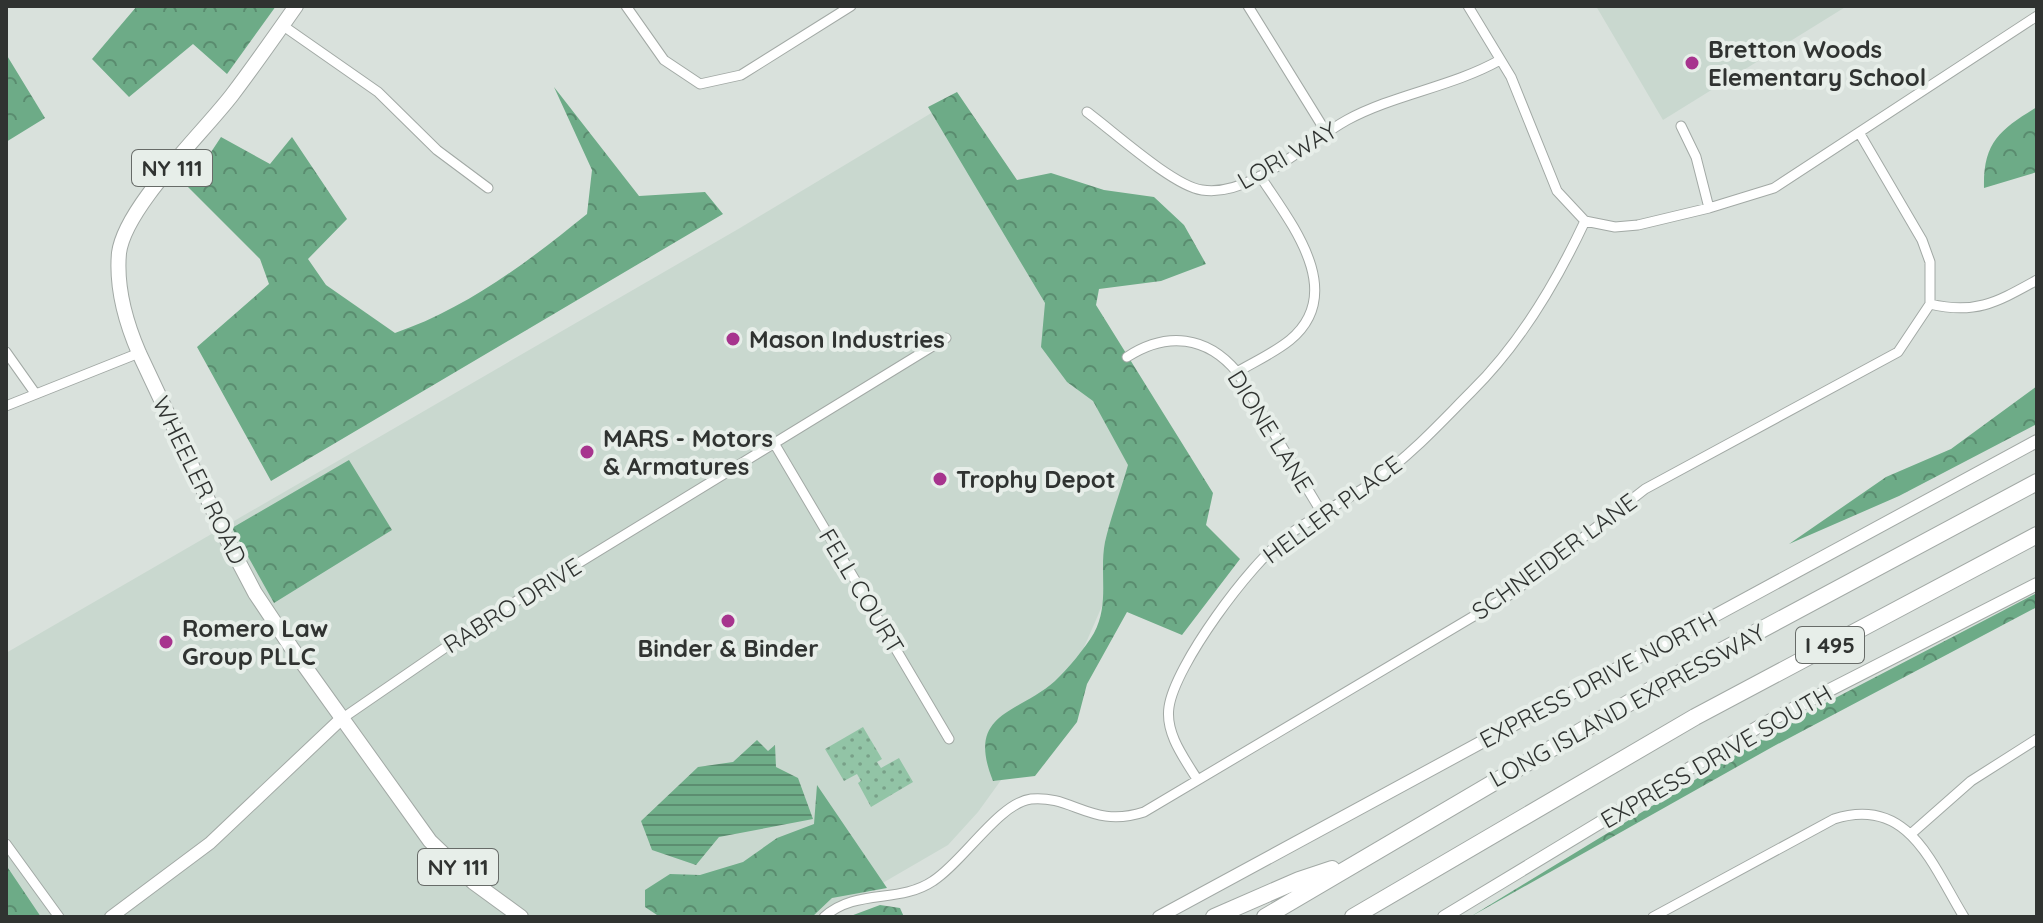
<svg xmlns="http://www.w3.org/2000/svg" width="2043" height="923" viewBox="0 0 2043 923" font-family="Quicksand,sans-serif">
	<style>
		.built { fill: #c9d8cf }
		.forest { fill: url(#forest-crowns) }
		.park { fill: url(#park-dots) }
		.water { fill: url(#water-rules) }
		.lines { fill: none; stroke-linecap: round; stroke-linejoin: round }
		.street-casing { stroke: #a2a9a5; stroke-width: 11 }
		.secondary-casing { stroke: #a2a9a5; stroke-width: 14 }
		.primary-casing { stroke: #a2a9a5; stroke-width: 16 }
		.highway-casing { stroke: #a2a9a5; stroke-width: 18 }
		.street { stroke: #fff; stroke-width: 9 }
		.secondary { stroke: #fff; stroke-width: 12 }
		.primary { stroke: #fff; stroke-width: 14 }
		.highway { stroke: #fff; stroke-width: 16 }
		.poi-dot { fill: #a7348e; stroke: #e7eee9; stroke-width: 3 }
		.labels { text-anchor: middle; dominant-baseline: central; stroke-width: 8; stroke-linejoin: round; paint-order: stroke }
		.shield { fill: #e7eee9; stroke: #676b68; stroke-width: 2 }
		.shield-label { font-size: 22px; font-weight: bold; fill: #303331 }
		.poi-label { font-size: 24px; font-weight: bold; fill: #303331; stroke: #e7eee9; text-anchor: start }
		.street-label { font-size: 24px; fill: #303331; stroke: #e7eee9 }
	</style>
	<defs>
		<pattern id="forest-crowns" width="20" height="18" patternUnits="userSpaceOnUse" patternTransform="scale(2)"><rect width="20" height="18" fill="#6dab87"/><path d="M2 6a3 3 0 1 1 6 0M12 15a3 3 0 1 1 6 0" fill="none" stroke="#5a8c6f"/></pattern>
		<pattern id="park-dots" width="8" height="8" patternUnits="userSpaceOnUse" patternTransform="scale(2)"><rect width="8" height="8" fill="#92c4a6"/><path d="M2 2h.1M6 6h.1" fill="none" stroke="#78a088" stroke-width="1.8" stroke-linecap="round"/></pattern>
		<pattern id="water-rules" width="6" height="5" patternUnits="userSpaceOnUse" patternTransform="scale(2)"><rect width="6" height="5" fill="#6fad88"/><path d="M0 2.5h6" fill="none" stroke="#5c8d70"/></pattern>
	</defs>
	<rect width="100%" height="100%" fill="#d9e1dc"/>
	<path class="built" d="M1596,6H1847L1663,120Z
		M938,109L1145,445L1127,549L1064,693L978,812L948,845L824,917H6V653L740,228Z"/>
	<path class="forest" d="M137,6H276L227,74L193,44L129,97L92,59Z
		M6,54L45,118L6,142Z
		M554,87L639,196L705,192L723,214L271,481L197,347L269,284L260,259L188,187L221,137L270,164L292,137L347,219L308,259L326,285L395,333C466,309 529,261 587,214L592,170Z
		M957,92L1017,180L1051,173L1104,190L1154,197L1184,225L1206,264L1161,281L1099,289L1096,305L1213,493L1206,525L1240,559L1182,635L1127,612L1087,684L1077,722L1035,776L993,781C965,712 1018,714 1055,681C1068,669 1085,648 1094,633C1110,603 1099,573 1105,542C1111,516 1121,490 1128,465L1093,401L1067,382L1041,347L1045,303L928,107Z
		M2037,107V172L1984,188C1983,142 2000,130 2037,107Z
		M2037,386V424L1899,496L1789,544L1886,477L1951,449Z
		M349,460L392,530L274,603L232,528Z
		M2037,593V607L1774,746L1470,917L1793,720Z
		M817,785L887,888L832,898L812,917H660L645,907V890L670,874L700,875L743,862L777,838L814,824Z
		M6,865L41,917H6Z
		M880,905L900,908L904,917H848Z"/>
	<path class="park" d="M863,727L882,759L877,762L881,768L899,758L913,782L871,807L858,783L861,781L857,774L844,781L825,749Z"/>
	<path class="water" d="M757,740L768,751L775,745L776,767L798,778L813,819L719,837L696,865L652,850L641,821L698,767L733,762Z"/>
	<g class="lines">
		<g class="street-casing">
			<path id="street" d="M626,6L664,60L700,84L741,75L851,6
				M1248,6L1326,132
				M1468,6L1511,77L1557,191L1585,221L1615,227L1638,225L1709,208L1774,188L2037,16
				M282,25L378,92L437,150L488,188
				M1087,112C1113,131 1173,186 1202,190C1250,198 1307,142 1347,120C1395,94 1452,87 1500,60
				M1681,126L1696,157L1709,208
				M1930,304C1976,315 1997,302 2037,280
				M6,352L35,393
				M1127,357C1167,331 1207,336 1237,372L1322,513
				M1237,372C1254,362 1274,353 1290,340C1348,292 1290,222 1260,176
				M6,406L139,353
				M774,443L949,739
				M340,720L484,621L946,338
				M1197,779C1184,758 1165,733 1169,707C1175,665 1250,564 1285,538C1313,515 1348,501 1377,479C1411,455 1441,422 1471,392C1520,344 1556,283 1585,221
				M1912,833L1971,781L2037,739
				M6,844L59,917
				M824,917C856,888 899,904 933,881C963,862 999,803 1031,799C1073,795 1092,829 1144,812L1511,594L1645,489L1898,352L1930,304V262L1922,240L1860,134
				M1653,917L1834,819C1909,795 1932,865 1964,917"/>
		</g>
		<g class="secondary-casing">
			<path id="secondary" d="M111,917L210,843L340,720
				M1159,917L2037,441
				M1444,917L1763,724L2037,584"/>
		</g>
		<g class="primary-casing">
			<path id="primary" d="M296,6C275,36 254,66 232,95C202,134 125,207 119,253C116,286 126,323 139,353L224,534L255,593L291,647L430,841L473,882L521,917"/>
		</g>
		<g class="highway-casing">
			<path id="highway" d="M1214,917L1299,880L1332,869
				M1265,917L1673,677L2037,482
				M1353,917L1695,717L2037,535"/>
		</g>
		<use href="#street" class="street"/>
		<use href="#secondary" class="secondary"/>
		<use href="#primary" class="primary"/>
		<use href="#highway" class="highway"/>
	</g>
	<g class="poi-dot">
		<circle cx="1692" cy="63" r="8"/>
		<circle cx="733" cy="339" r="8"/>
		<circle cx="587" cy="452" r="8"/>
		<circle cx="940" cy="479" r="8"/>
		<circle cx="728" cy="621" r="8"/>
		<circle cx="166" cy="642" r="8"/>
	</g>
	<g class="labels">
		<g class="shield">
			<rect x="132" y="150" width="80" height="36" rx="6"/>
			<rect x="1796" y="627" width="68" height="36" rx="6"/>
			<rect x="418" y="849" width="80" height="36" rx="6"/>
		</g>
		<g class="shield-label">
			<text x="172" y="168">NY 111</text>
			<text x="1830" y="645">I 495</text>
			<text x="458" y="867">NY 111</text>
		</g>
		<g class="poi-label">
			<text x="1708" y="49">Bretton Woods<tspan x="1708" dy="28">Elementary School</tspan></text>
			<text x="749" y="339">Mason Industries</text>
			<text x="603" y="438">MARS - Motors<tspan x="603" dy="28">&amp; Armatures</tspan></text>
			<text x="956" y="479">Trophy Depot</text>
			<text x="182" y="628">Romero Law<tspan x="182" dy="28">Group PLLC</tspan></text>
			<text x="728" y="648" text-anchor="middle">Binder &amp; Binder</text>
		</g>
		<g class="street-label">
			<text transform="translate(1287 155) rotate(-30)">LORI WAY</text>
			<text transform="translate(1271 431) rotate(58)">DIONE LANE</text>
			<text transform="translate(200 480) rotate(64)">WHEELER ROAD</text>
			<text transform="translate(1332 509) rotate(-36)">HELLER PLACE</text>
			<text transform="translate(1554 556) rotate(-36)">SCHNEIDER LANE</text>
			<text transform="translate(862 591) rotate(59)">FELL COURT</text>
			<text transform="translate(512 605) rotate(-32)">RABRO DRIVE</text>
			<text transform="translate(1598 679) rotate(-28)">EXPRESS DRIVE NORTH</text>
			<text transform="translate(1627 705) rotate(-29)">LONG ISLAND EXPRESSWAY</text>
			<text transform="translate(1716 756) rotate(-30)">EXPRESS DRIVE SOUTH</text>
		</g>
	</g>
	<rect width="2043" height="923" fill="none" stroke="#303331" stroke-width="16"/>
</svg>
